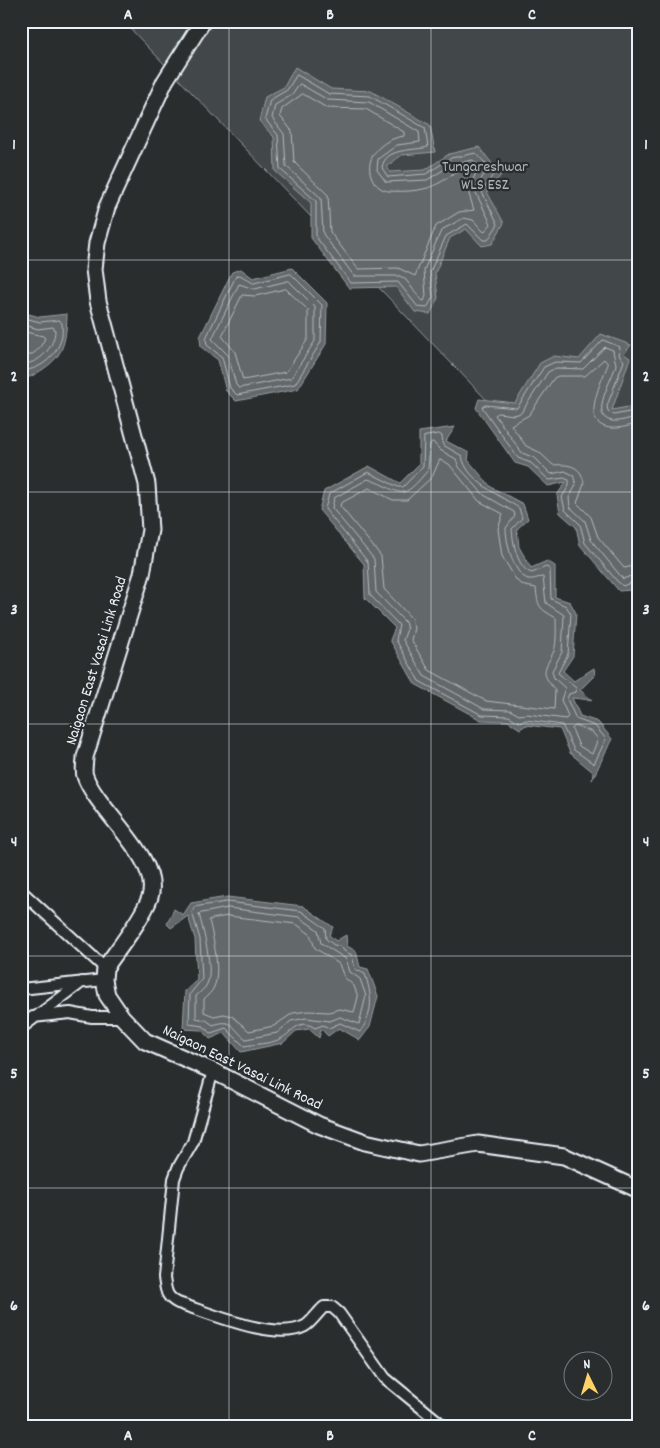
<svg xmlns="http://www.w3.org/2000/svg" width="660" height="1448" viewBox="0 0 660 1448" font-family="Dekko,sans-serif">
	<style>
		.green { fill: #424648; stroke: #959ca0 }
		.water { fill: #63686b; stroke: #989fa3 }
		.lines { fill: none; stroke-linecap: round; stroke-linejoin: round }
		.shore { stroke: #b3bac0; stroke-width: 1 }
		.street-casing { stroke: #e8f1f8; stroke-width: 14 }
		.secondary-casing { stroke: #e8f1f8; stroke-width: 19 }
		.street { stroke: #2a2d2e; stroke-width: 10 }
		.secondary { stroke: #2a2d2e; stroke-width: 15 }
		.grid { fill: none; stroke: #e8f1f8; stroke-width: 1; stroke-opacity: 0.55 }
		.labels { text-anchor: middle; dominant-baseline: central; stroke-width: 4.5; stroke-linejoin: round; paint-order: stroke }
		.park-label { font-size: 16px; fill: #aeb5ba; stroke: #2a2d2e }
		.street-label { font-size: 16px; fill: #e8f1f8; stroke: #2a2d2e }
		.neatline { fill: none; stroke: #e8f1f8; stroke-width: 2 }
		.grid-label { font-size: 16px; text-anchor: middle; font-weight: bold; fill: #e8f1f8 }
	</style>
	<rect width="100%" height="100%" fill="#2a2d2e"/>
	<filter id="ink" filterUnits="userSpaceOnUse"><feTurbulence type="fractalNoise" baseFrequency=".02" numOctaves="2"/><feDisplacementMap in="SourceGraphic" scale="10" xChannelSelector="R" yChannelSelector="G"/><feConvolveMatrix kernelMatrix="1 2 1 2 8 2 1 2 1" color-interpolation-filters="sRGB"/></filter>
	<g filter="url(#ink)">
		<path class="green" d="M123,21H639V569L621,540Z"/>
		<path class="water" d="M295,67L331,89L371,91L430,125L435,152L402,155L387,166L390,172L425,170L449,154L479,147L501,175L487,192L504,223L492,244L482,246L466,229L450,238L435,273L438,298L430,314L415,312L396,287L349,288L311,238V203L275,171L274,137L259,121L265,97L284,87Z
			M292,268L327,303L326,344L298,389L236,401L226,391L218,360L201,347L200,337L232,272L241,269L253,278Z
			M21,312L40,317L67,314C66,350 61,360 30,377L21,375Z
			M601,334L631,345L624,354L630,358L612,410L639,405V582L631,590L619,591L580,545L576,527L560,513L557,495L566,482L548,486L528,467L515,463L476,408L479,399L515,403L540,363L554,356L579,359Z
			M455,427L446,441L469,453L468,460L491,487L523,504L528,519L517,529L519,547L531,568L547,561L555,566V597L570,602L576,613L573,656L563,671L574,681L594,668L595,675L580,690L592,700L572,698L580,716L598,722L612,739L592,780L593,772L570,753L560,729L526,725L520,729L508,721L481,720L415,684L390,640L395,628L365,598L364,564L319,510L324,491L369,466L400,483L419,464V432Z
			M227,897L303,906L333,927L329,935L336,941L346,935L347,946L356,951L360,967L368,969L378,996L370,1027L360,1040L339,1028L328,1036L321,1029L319,1038L309,1029L296,1031L283,1043L241,1052L224,1033L210,1039L201,1030L183,1029L185,991L197,980L195,939L188,916L171,928L167,924L174,909L183,915L191,903Z"/>
		<g class="lines">
			<path class="shore" d="M297,75L329,94L370,96L425,128L428,147C415,151 384,147 382,168L388,177L426,174L451,158L476,153L494,173L482,192L498,224L488,240H483L467,224L446,236L430,272L433,297L427,308L418,307L398,282L351,283L316,237V201L280,169L278,135L265,119L270,100L287,90Z
				M300,84L328,100L369,102L419,132L420,142L397,145L378,159L377,170L386,182L427,180L453,164L473,160L485,173L477,186L476,193L491,224L484,232L473,220L464,218L445,228L440,233L424,270L426,296L424,301L421,300L406,280L400,276H354L323,234L321,198L286,166L284,134L272,118L275,105L292,95Z
				M303,94L327,108L366,109L404,132V136C382,139 360,159 374,182C378,187 383,191 390,191C402,192 422,191 433,186C447,180 454,171 471,168L476,173L468,191L474,210L459,212L436,226L415,276L398,268L358,269L330,232L328,195L294,162L292,131L280,116L282,109Z
				M291,274L322,305L321,342L295,384L237,395L230,388L222,357L207,345L206,338L236,276L240,275L253,283Z
				M289,281L315,307V341L291,378L239,388L236,385L228,355L212,339L239,284L254,289Z
				M286,289L308,310V339L286,372L243,380L235,352L222,336L242,295L255,296Z
				M21,317L40,322L59,320L62,323C62,328 63,334 61,339C57,356 38,372 21,370
				M21,324L38,329L53,327L55,330C55,347 39,365 21,364
				M21,331L43,336L45,338C40,349 34,357 21,356
				M639,410L614,415L608,411L607,406L624,361L619,355L620,347L603,340L581,363L555,362L544,367L517,408L485,405L482,407L518,458L531,463L549,480L564,478L569,480V486L562,497L565,510L580,524L585,543L617,581L623,586L639,579
				M639,416C631,418 620,422 612,421C588,417 613,378 616,365C616,361 613,355 613,350L605,347L583,369L556,368L548,372L521,413L514,415L498,413L495,415L522,453L535,458L551,474L565,471L573,475L576,485L569,498L570,507L585,521L591,540L623,579L639,573
				M639,424C630,425 620,429 611,428C578,425 602,381 608,364L604,359L585,376H558L554,378L529,415L511,425L526,446L539,452L553,465C568,464 582,465 584,484L577,503L591,517L598,537L624,568L639,565
				M439,434L442,436L443,445L462,456C466,481 501,496 519,508L522,518L512,529C513,542 517,569 532,573L546,567L550,569L551,599L566,606L571,614L568,654L558,673L576,688L575,692L569,694L567,699L576,719L595,726L606,739L594,764L574,750L562,725L526,720L519,722L509,716L482,715L419,681L396,640L399,625L370,595L368,562L325,509L329,494L368,472L398,487H403L423,466L424,437Z
				M433,442L440,450L456,459L459,467L484,495L514,512L515,516L506,528C506,542 513,574 528,579C533,580 538,577 543,577L546,603L564,615L562,652L552,671L554,678L565,688L561,700L568,716L566,719L527,714L519,715L510,710L484,709L424,676L403,640L407,629L405,622L376,592L374,559L332,508L334,498L368,479C403,491 399,505 428,470L430,444Z
				M440,460L449,464L479,501L503,514L498,529L502,556L517,581L525,586L536,588C538,608 539,608 556,618C556,627 557,642 554,651C545,670 539,671 555,690L554,709L486,701L429,670L411,640L414,628L411,618L384,589L381,556L340,506L341,503L369,488L393,500H407L432,477Z
				M576,726L592,732L598,739L592,754L579,746L572,729Z
				M227,902L301,911L325,928L326,939L334,945L341,946L344,951L352,955L355,969L365,974C372,995 374,1013 360,1032L340,1023L329,1028L323,1025L315,1028C298,1017 293,1033 280,1039C270,1044 255,1044 244,1046L226,1028L211,1033L203,1026L189,1024L190,994L202,979L200,939L192,912L195,907Z
				M228,908L299,917L318,930L321,943L346,959L350,972L360,979L366,996L359,1024L340,1017L330,1021L306,1018L291,1021L277,1033L246,1039C231,1028 234,1018 213,1025L206,1020L196,1018V996C200,992 205,989 207,984C214,969 203,930 199,914Z
				M228,916L296,924L310,934L315,948L339,964L344,977L354,986L358,997L354,1012L339,1009L329,1012L308,1011L293,1013L274,1026L249,1031L232,1016L224,1014L214,1016L204,1012V999C207,996 212,992 214,987C221,971 213,937 209,920Z"/>
			<g class="street-casing">
				<path id="street" d="M21,891L105,968
					M21,989L104,980
					M33,1017L70,1013L92,1017H122
					M21,1028L82,982
					M213,1071L193,1142L178,1168L174,1179L164,1278C166,1291 166,1297 178,1303C210,1313 275,1342 305,1326C312,1322 317,1313 324,1307H332L339,1313L385,1378L445,1427"/>
			</g>
			<g class="secondary-casing">
				<path id="secondary" d="M203,21L165,81L107,207L97,243L94,269L98,301L147,484L150,530L142,574L85,757C85,763 83,771 85,776C97,811 162,859 150,897C143,918 118,949 105,968L104,980L107,995L122,1017L145,1041L213,1071L319,1125L365,1142L419,1154L478,1144L564,1156L639,1190"/>
			</g>
			<use href="#street" class="street"/>
			<use href="#secondary" class="secondary"/>
		</g>
	</g>
	<path class="grid" d="M229,21V1427M431,21V1427M21,260H639M21,492H639M21,724H639M21,956H639M21,1188H639"/>
	<g class="labels">
		<g class="park-label">
			<text x="485" y="167">Tungareshwar<tspan x="485" dy="18">WLS ESZ</tspan></text>
		</g>
		<g class="street-label">
			<text transform="translate(97 661) rotate(-73)">Naigaon East Vasai Link Road</text>
			<text transform="translate(242 1068) rotate(26)">Naigaon East Vasai Link Road</text>
		</g>
	</g>
	<rect width="660" height="1448" fill="none" stroke="#2a2d2e" stroke-width="55"/>
	<g transform="translate(588 1376) rotate(355)"><circle r="24" fill="#2a2d2e" stroke="#767b7f"/>
	<path d="M0-4L9 19L0 12L-9 19Z" fill="#ffd166"/>
	<text y="-8" font-size="14" font-weight="bold" text-anchor="middle" fill="#e8f1f8">N</text>
	</g>
	<rect x="28" y="28" width="604" height="1392" class="neatline"/>
	<g class="grid-label">
		<text x="128" y="19">A</text>
		<text x="330" y="19">B</text>
		<text x="532" y="19">C</text>
		<text x="14" y="149">1</text>
		<text x="646" y="149">1</text>
		<text x="14" y="381">2</text>
		<text x="646" y="381">2</text>
		<text x="14" y="614">3</text>
		<text x="646" y="614">3</text>
		<text x="14" y="846">4</text>
		<text x="646" y="846">4</text>
		<text x="14" y="1078">5</text>
		<text x="646" y="1078">5</text>
		<text x="14" y="1310">6</text>
		<text x="646" y="1310">6</text>
		<text x="128" y="1440">A</text>
		<text x="330" y="1440">B</text>
		<text x="532" y="1440">C</text>
	</g>
</svg>
